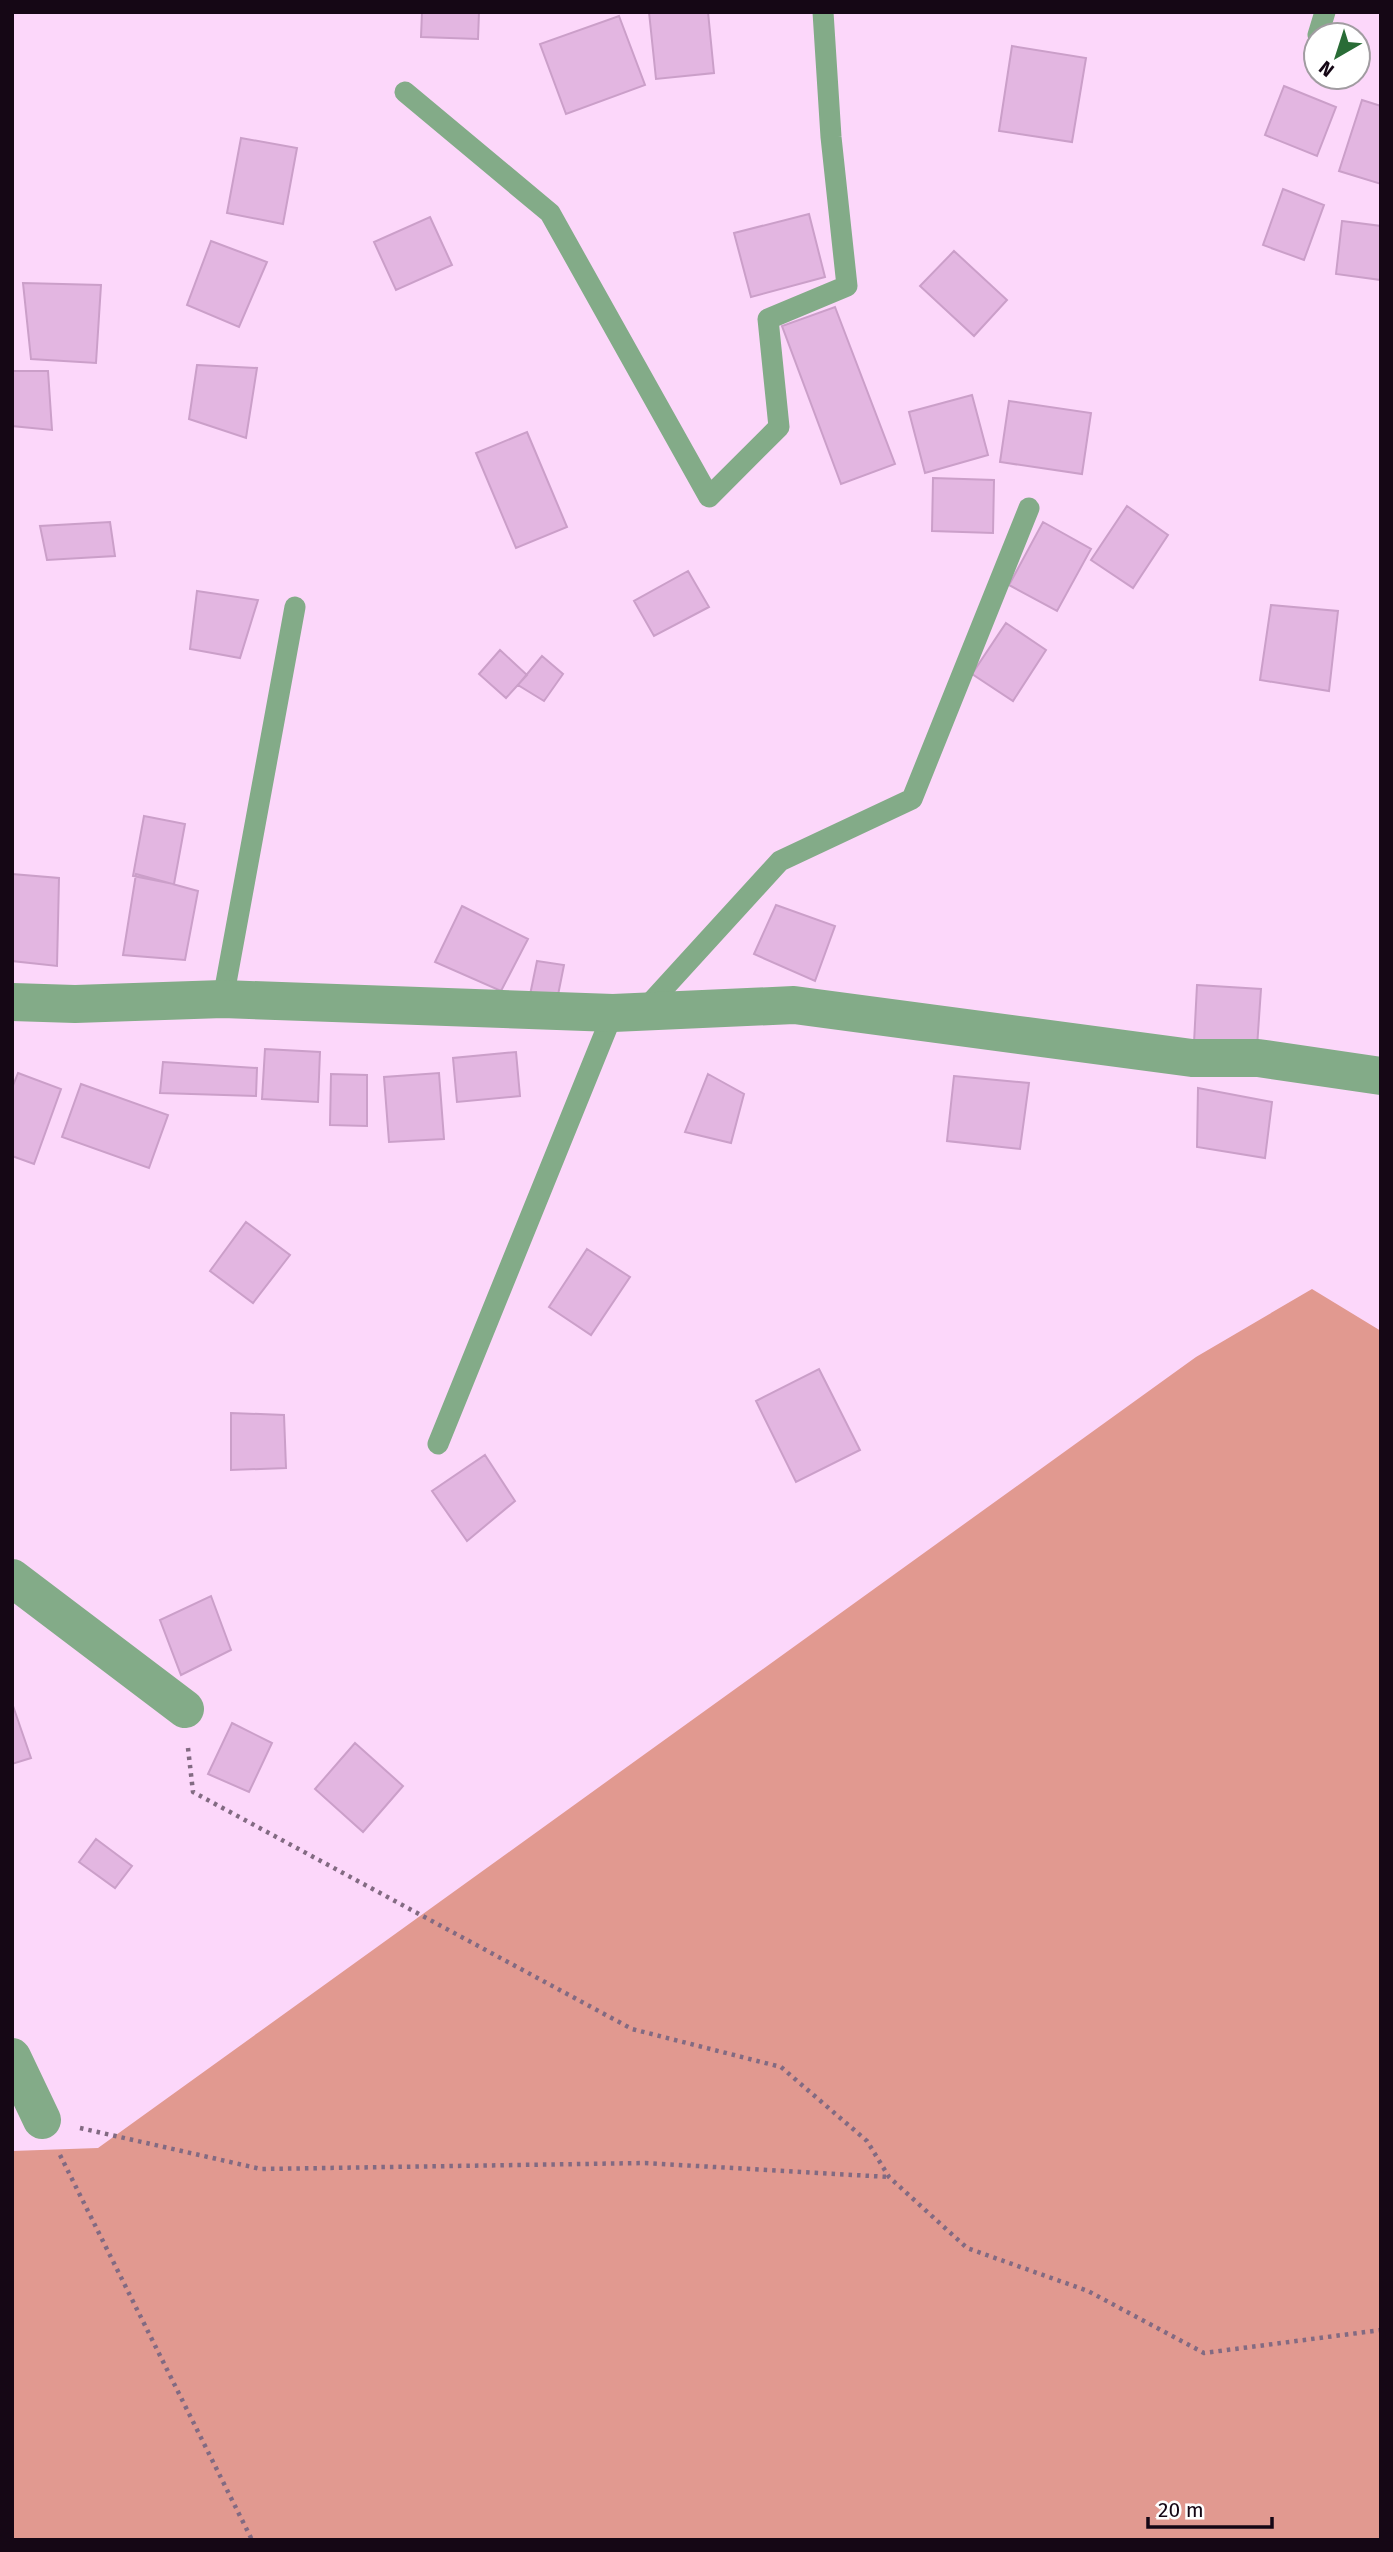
<svg xmlns="http://www.w3.org/2000/svg" width="1393" height="2552" viewBox="0 0 1393 2552" font-family="'Fira Sans',sans-serif">
	<style>
		.forest { fill: #e19990 }
		.building { fill: #e3b6e1; stroke: #cb9fc9; stroke-width: 2 }
		.lines { fill: none; stroke-linecap: round; stroke-linejoin: round }
		.path { stroke: #826a82; stroke-width: 4.5; stroke-dasharray: 3.5 5; stroke-linecap: butt }
		.lane { stroke: #83ab88; stroke-width: 21 }
		.street { stroke: #83ab88; stroke-width: 38 }
	</style>
	<rect width="100%" height="100%" fill="#fcd7fa"/>
	<path class="forest" d="M1312,1289L1381,1331V2540H12V2151L98,2148L1196,1357Z"/>
	<path class="building" d="M422,12H479L478,39L421,37Z
		M649,12H708L714,73L656,79Z
		M619,16L645,85L566,114L540,44Z
		M1012,46L1086,58L1072,142L999,131Z
		M1284,86L1336,107L1317,156L1265,135Z
		M1362,100L1381,106V184L1339,171Z
		M241,138L297,148L283,224L227,213Z
		M1283,189L1324,205L1304,260L1263,245Z
		M809,214L825,277L751,297L734,233Z
		M430,217L452,265L396,290L374,242Z
		M1342,221L1381,226V280L1336,274Z
		M211,241L267,262L239,327L187,305Z
		M954,251L1007,300L974,336L920,286Z
		M23,283L101,285L96,363L31,359Z
		M835,307L895,464L841,484L782,326Z
		M197,365L257,368L246,438L189,419Z
		M12,371H48L52,430L12,426Z
		M972,395L988,455L925,473L909,412Z
		M1009,401L1091,413L1082,474L1000,462Z
		M527,432L567,527L516,548L476,453Z
		M933,478L994,480L993,533L932,531Z
		M1127,506L1168,535L1133,588L1091,560Z
		M110,522L115,556L47,560L40,526Z
		M1043,522L1091,549L1057,611L1009,585Z
		M688,571L709,607L654,636L634,601Z
		M197,591L258,600L240,658L190,649Z
		M1271,605L1338,611L1329,691L1260,680Z
		M1006,623L1046,650L1013,701L972,674Z
		M500,650L527,675L506,698L479,674Z
		M542,656L563,674L544,701L518,685Z
		M144,816L185,824L174,884L133,876Z
		M12,874L59,878L57,966L12,961Z
		M136,874L198,891L185,960L123,955Z
		M776,905L835,926L815,981L754,954Z
		M462,906L528,939L501,991L435,962Z
		M537,961L564,965L557,1000L530,995Z
		M1197,985L1261,989L1257,1047L1194,1043Z
		M265,1049L320,1052L318,1102L262,1099Z
		M516,1052L520,1096L457,1102L453,1058Z
		M163,1062L257,1068L256,1096L160,1093Z
		M18,1073L61,1089L34,1164L12,1156V1088Z
		M439,1073L444,1139L389,1142L384,1077Z
		M331,1074L367,1075V1126L330,1125Z
		M708,1074L744,1094L731,1143L685,1132Z
		M954,1076L1029,1083L1020,1149L947,1141Z
		M81,1084L168,1115L149,1168L62,1137Z
		M1198,1088L1272,1102L1265,1158L1197,1147Z
		M246,1222L290,1255L253,1303L210,1271Z
		M587,1249L630,1277L591,1335L549,1307Z
		M819,1369L860,1450L796,1482L756,1401Z
		M231,1413L284,1415L286,1468L231,1470Z
		M485,1455L515,1501L467,1541L432,1491Z
		M211,1596L231,1650L181,1675L160,1620Z
		M12,1703L31,1758L12,1764Z
		M232,1723L272,1743L249,1792L208,1774Z
		M355,1743L403,1786L363,1832L315,1789Z
		M96,1839L132,1866L115,1888L79,1862Z"/>
	<g class="lines">
		<path class="path" d="M188,1748L193,1792L632,2029L781,2067L867,2141L889,2177L967,2248L1088,2291L1204,2353L1381,2330
			M80,2128L261,2169L645,2163L889,2177
			M60,2155L252,2540"/>
		<path class="lane" d="M1318,35L1325,12
			M405,92L550,213L709,497L779,427L768,319L847,286L831,137L823,12
			M223,999L295,607
			M643,1011L780,861L912,799L1029,508
			M438,1444L613,1013"/>
		<path class="street" d="M12,1002L75,1004L223,999L613,1013L794,1005L1192,1058H1258L1381,1076
			M12,1578L185,1709
			M12,2057L42,2120"/>
	</g>
	<rect width="1393" height="2552" fill="none" stroke="#150715" stroke-width="28"/>
	<g transform="translate(1337 56) rotate(219)"><circle r="33" fill="#ffffff" stroke="#a19ca1" stroke-width="2"/>
	<path d="M0-5L12 26L0 18L-12 26Z" fill="#296c36"/>
	<text y="-10" font-size="19" font-weight="bold" text-anchor="middle" fill="#150715">N</text>
	</g>
	<path d="M1148 2517v10h124v-10" fill="none" stroke="#150715" stroke-width="3.5"/>
	<text x="1158" y="2517" font-size="21" fill="#150715" stroke="#ffffff" stroke-width="5" paint-order="stroke">20 m</text>
</svg>
